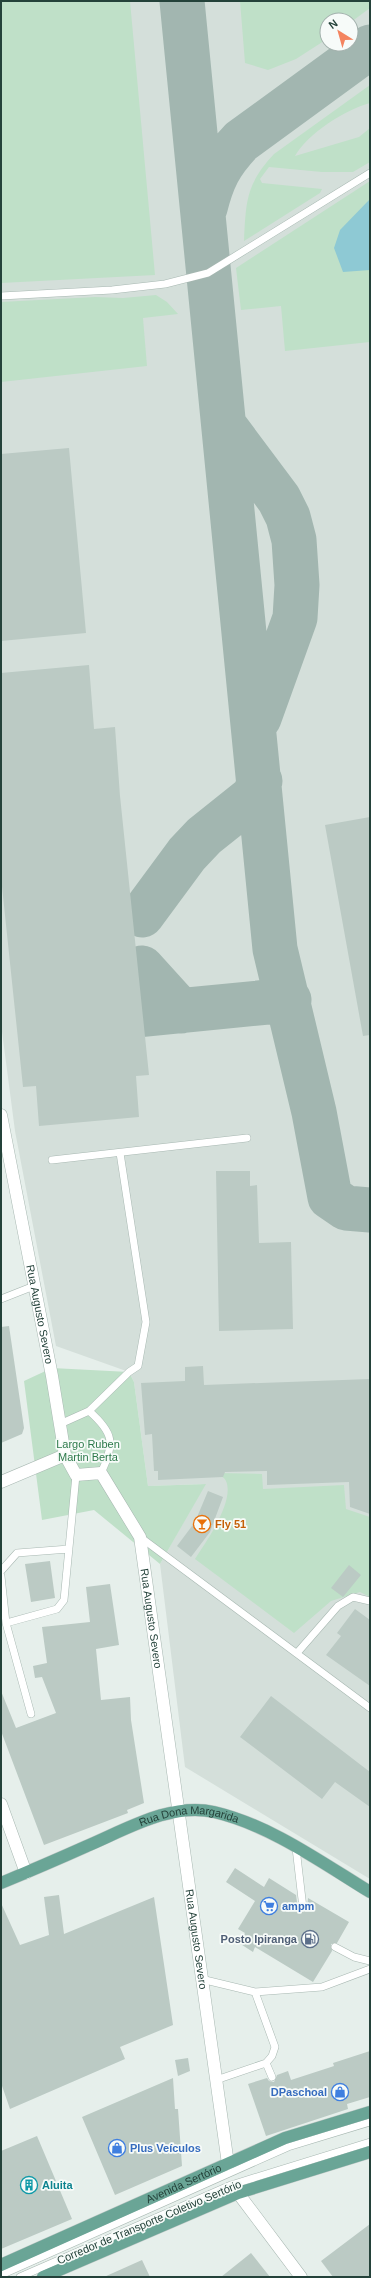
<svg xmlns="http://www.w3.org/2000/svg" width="371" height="2278" viewBox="0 0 371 2278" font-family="Arial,sans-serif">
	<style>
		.built { fill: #d4dfda; fill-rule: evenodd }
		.green { fill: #bfe0c8 }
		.water { fill: #8ec9d4 }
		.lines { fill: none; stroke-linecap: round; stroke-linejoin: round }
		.taxiway { stroke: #a2b6b0; stroke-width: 45 }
		.building { fill: #bbcac4 }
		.service-casing { stroke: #a8b8b2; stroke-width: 8 }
		.minor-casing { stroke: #a8b8b2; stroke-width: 13 }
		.primary-casing { stroke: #c2cac8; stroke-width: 13 }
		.service { stroke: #fff; stroke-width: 7 }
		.minor { stroke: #fff; stroke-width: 12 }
		.primary { stroke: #6aa596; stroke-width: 12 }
		.labels { text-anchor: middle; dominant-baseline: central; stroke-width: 3.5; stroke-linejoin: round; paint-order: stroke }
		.street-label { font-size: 11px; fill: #24423a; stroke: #f7fbf9 }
		.park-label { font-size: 11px; fill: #2d7a4b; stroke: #f7fbf9 }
		.food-label { font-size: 11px; font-weight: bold; fill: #c56008; stroke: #f7fbf9; text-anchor: start }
		.shop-label { font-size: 11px; font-weight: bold; fill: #366cbe; stroke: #f7fbf9; text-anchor: start }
		.service-label { font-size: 11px; font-weight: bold; fill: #4e5e75; stroke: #f7fbf9; text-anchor: end }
		.culture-label { font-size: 11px; font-weight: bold; fill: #0d838f; stroke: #f7fbf9; text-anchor: start }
	</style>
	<rect width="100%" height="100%" fill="#e6efeb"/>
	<path class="built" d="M1,1H370V1879L185,1767L160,1564L205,1484L148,1486L134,1382L129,1372L56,1346L15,1131L1,1024ZM327,20H351V44H327Z"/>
	<path class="green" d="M1,1H130L155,275L1,283Z
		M240,1H370V8L351,22V20H327V39L296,59L268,70L245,63Z
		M370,85V103C345,110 308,133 295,156L359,137L370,128V162L353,172H322L269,167L260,179L262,183L322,189L320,193L244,241C246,201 246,184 274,154Z
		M370,181V342L285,351L281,306L241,310L236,268Z
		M156,295L167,302L178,314L143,318L147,366L1,382V302L95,297L123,298Z
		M52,1368L129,1372L134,1382L148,1486L206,1484L160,1564L94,1510L42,1520L24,1381Z
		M217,1473L262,1474L263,1489L344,1485L346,1509L370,1517V1597L360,1592L331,1601L294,1633L195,1559C206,1542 235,1501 226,1481C225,1478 220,1475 217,1473Z"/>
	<path class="water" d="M370,199V270L343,272L334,248L340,230Z"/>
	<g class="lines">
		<path class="taxiway" d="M182,1L275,949L314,1112L330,1197L346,1208L370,1210
			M205,208C212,179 220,163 241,141L370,47
			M226,428L279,499L288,517L294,540L297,585L295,618L259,718
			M142,915L187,854L204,836L254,796L260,781
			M142,968L181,1011
			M136,1015L289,1000"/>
	</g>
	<path class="building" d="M69,448L86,633L1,641V454Z
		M89,665L94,729L115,727L120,796L149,1075L136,1076L139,1117L39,1126L36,1086L23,1087L1,877V673Z
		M370,817V1035L363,1036L325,825Z
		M216,1171H250V1186L257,1185L259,1243L291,1242L293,1329L219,1331Z
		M9,1326L24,1428L22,1434L1,1443V1327Z
		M203,1366L204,1385L370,1379V1514L350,1507L349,1482L267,1485V1471L225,1472L223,1477L158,1480V1471H154L152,1434L145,1435L141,1383L185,1381V1367Z
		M208,1491L223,1497L210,1532L191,1557L177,1546L195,1522Z
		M50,1561L55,1598L31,1602L25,1564Z
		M349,1565L361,1575L343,1597L331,1588Z
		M110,1584L119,1645L96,1649L101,1700L130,1697L131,1720L144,1803L127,1810L128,1813L44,1845L1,1731V1691L16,1728L56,1713L42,1677L35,1678L33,1666L47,1663L42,1627L90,1622L86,1587Z
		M355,1609L370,1620V1686L326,1655L341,1636L337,1633Z
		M271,1696L370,1772V1807L335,1782L322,1799L240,1737Z
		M235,1868L264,1887L269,1878L296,1895L298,1909L301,1912L307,1910L308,1898L349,1922L337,1943L331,1944L332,1951L313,1982L255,1947L253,1952L239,1943L245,1933L238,1929L255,1901L226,1882Z
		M59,1895L64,1934L154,1897L173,2025L120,2047L125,2059L10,2109L1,2083V1903L20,1945L49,1935L44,1897Z
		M370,2051V2097L347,2104L348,2109L266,2136L248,2084L267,2078L269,2081L274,2082L277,2075L288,2071L291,2080L328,2068L334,2066L333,2063Z
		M188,2058L190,2071L178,2076L175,2060Z
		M173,2078L175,2109H178L182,2166L115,2195L82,2117Z
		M37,2136L72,2219L1,2249V2151Z
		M370,2224V2277H333L321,2261Z
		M251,2253L270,2277H221Z
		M142,2260L150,2277H104Z"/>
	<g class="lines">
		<g class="service-casing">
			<path id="service" d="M1,296L112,290L165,284L208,273L370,173
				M52,1160L247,1138
				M1,1299L34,1286
				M89,1411L129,1372L138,1366L146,1322L120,1153
				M60,1424L89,1411C114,1433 115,1443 101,1473
				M140,1537L370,1708
				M1,1571L17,1553L69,1549
				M1,1576L6,1623
				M297,1653L338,1606L353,1597L370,1601
				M31,1714L6,1623L57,1609L64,1600L76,1475
				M296,1848L303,1908
				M335,1947L354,1957L370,1961
				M201,1979L255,1992L322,1987L370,1969
				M266,2063L272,2077
				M216,2080L266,2063L272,2056L275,2047L255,1992
				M1,2275L288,2147L370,2122
				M20,2277L231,2185L370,2142"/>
		</g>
		<g class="minor-casing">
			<g id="minor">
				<path id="s1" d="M1,1115L52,1376L65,1455L76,1475L101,1473L140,1537L228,2164"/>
				<path d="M1,1482L65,1455"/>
				<path d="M1,1804L26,1873"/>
				<path d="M238,2193L301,2277"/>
			</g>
		</g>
		<g class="primary-casing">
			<g id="primary">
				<path id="s2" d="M1,1883C30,1871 58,1859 87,1846C125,1830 171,1802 214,1812C270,1825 321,1862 370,1892"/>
				<path id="s3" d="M1,2265L285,2138L370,2112"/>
				<path d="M43,2277L238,2193L370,2152"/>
			</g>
		</g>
		<use href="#service" class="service"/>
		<use href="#minor" class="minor"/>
		<use href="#primary" class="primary"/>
	</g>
	<defs>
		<g id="bar-ring" transform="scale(0.9)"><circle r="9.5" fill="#f7fbf9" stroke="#e8710a" stroke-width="1.5"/><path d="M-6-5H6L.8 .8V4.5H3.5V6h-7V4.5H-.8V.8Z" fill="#e8710a"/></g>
		<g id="supermarket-ring" transform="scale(0.9)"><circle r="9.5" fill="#f7fbf9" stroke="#3f7fe0" stroke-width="1.5"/><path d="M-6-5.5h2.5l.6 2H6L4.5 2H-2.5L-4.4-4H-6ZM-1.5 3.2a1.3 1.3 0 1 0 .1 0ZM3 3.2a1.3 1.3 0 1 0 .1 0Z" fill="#3f7fe0"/></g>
		<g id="fuel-ring" transform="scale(0.9)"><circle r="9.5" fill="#f7fbf9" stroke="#5c6f8a" stroke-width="1.5"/><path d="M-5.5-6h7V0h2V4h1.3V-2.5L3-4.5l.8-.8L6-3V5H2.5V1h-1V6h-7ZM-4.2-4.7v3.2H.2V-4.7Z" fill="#5c6f8a"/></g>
		<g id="shop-ring" transform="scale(0.9)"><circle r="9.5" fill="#f7fbf9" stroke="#3f7fe0" stroke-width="1.5"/><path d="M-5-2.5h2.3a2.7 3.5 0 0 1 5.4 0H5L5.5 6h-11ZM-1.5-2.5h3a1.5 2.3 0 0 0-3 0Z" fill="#3f7fe0"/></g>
		<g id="building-ring" transform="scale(0.9)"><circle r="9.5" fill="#f7fbf9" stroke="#0f9aa8" stroke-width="1.5"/><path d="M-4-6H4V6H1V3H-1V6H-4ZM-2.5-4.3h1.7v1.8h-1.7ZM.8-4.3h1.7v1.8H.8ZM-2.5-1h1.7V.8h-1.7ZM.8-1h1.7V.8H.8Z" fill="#0f9aa8"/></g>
	</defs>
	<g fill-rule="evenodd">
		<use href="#bar-ring" x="202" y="1524"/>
		<use href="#supermarket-ring" x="269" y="1906"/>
		<use href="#fuel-ring" x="310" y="1939"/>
		<use href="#shop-ring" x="340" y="2092"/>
		<use href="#shop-ring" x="117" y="2148"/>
		<use href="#building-ring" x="29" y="2185"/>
	</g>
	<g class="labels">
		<g class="street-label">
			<text stroke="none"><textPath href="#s1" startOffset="203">Rua Augusto Severo</textPath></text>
			<text stroke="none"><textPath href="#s1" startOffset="551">Rua Augusto Severo</textPath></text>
			<text stroke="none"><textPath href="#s2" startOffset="202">Rua Dona Margarida</textPath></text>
			<text stroke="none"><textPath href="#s1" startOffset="875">Rua Augusto Severo</textPath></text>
			<text stroke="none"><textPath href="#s3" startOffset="200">Avenida Sertório</textPath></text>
			<text transform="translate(149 2222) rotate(-23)">Corredor de Transporte Coletivo Sertório</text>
		</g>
		<g class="park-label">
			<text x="88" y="1444">Largo Ruben<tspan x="88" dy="13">Martin Berta</tspan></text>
		</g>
		<g class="food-label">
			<text x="215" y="1524">Fly 51</text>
		</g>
		<g class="shop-label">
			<text x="282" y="1906">ampm</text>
			<text x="327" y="2092" text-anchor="end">DPaschoal</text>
			<text x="130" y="2148">Plus Veículos</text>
		</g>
		<g class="service-label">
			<text x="297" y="1939">Posto Ipiranga</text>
		</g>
		<g class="culture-label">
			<text x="42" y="2185">Aluita</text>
		</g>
	</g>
	<rect width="371" height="2278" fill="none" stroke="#24423a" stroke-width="4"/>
	<g transform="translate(339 32) rotate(323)"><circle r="19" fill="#f7fbf9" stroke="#a3b1ad"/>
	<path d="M0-3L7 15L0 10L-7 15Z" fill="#f4845f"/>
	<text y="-6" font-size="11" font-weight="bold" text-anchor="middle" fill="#24423a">N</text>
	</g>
</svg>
